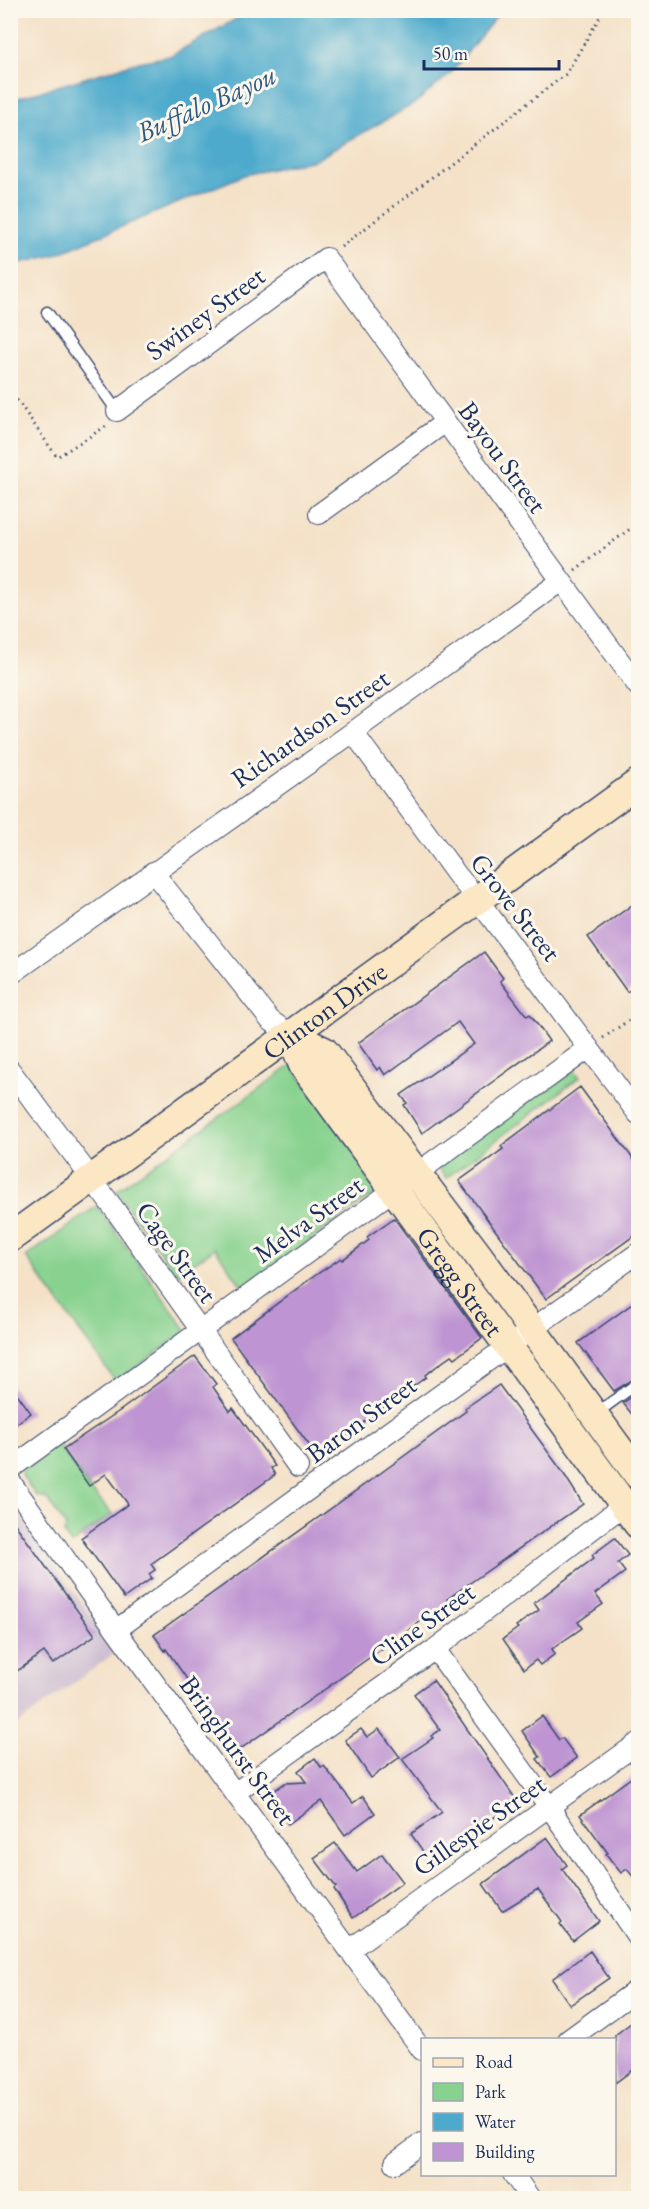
<svg xmlns="http://www.w3.org/2000/svg" width="649" height="2209" viewBox="0 0 649 2209" font-family="'EB Garamond',serif">
	<style>
		.industrial { fill: #cebed1 }
		.green { fill: #88d28f; stroke: #528076; stroke-width: 1.5 }
		.water { fill: #4eaacc; stroke: #346c95; stroke-width: 1.5 }
		.building { fill: #be94d2 }
		.lines { fill: none; stroke-linecap: round; stroke-linejoin: round }
		.lane-casing { stroke: #3c4a6e; stroke-width: 13 }
		.street-casing { stroke: #3c4a6e; stroke-width: 22 }
		.secondary-casing { stroke: #3c4a6e; stroke-width: 31 }
		.path { stroke: #3c4a6e; stroke-width: 3; stroke-dasharray: 1.5 4.5; stroke-linecap: butt }
		.lane { stroke: #fff; stroke-width: 10 }
		.street { stroke: #fff; stroke-width: 20 }
		.secondary { stroke: #fbe7c3; stroke-width: 28 }
		.labels { text-anchor: middle; dominant-baseline: central; stroke-width: 6; stroke-linejoin: round; paint-order: stroke }
		.street-label { font-size: 27px; fill: #1b2f5e; stroke: #fbf7ec }
		.water-label { font-size: 28px; font-style: italic; fill: #2d5a84; stroke: #fbf7ec }
	</style>
	<rect width="100%" height="100%" fill="#fbf7ec"/>
	<filter id="ink" filterUnits="userSpaceOnUse"><feTurbulence type="fractalNoise" baseFrequency=".0167" numOctaves="2"/><feDisplacementMap in="SourceGraphic" scale="12" xChannelSelector="R" yChannelSelector="G"/><feConvolveMatrix kernelMatrix="1 2 1 2 8 2 1 2 1" color-interpolation-filters="sRGB"/></filter>
	<filter id="wash" filterUnits="userSpaceOnUse"><feTurbulence type="fractalNoise" baseFrequency=".008" numOctaves="4" result="noise"/><feDisplacementMap in="SourceGraphic" scale="24" xChannelSelector="R" yChannelSelector="G"/><feGaussianBlur stdDeviation="1.35" result="paint"/><feColorMatrix in="noise" values="0 0 0 0 0 0 0 0 0 0 0 0 0 0 0 0 0 1.4 0 .05"/><feComposite in="paint" operator="in"/></filter>
	<g filter="url(#wash)">
		<rect width="100%" height="100%" fill="#f4e1c7"/>
		<path class="industrial" d="M10,1502L116,1652L11,1729H10Z"/>
		<path class="green" d="M292,1065L381,1189L243,1288L215,1248L177,1275L116,1191Z
			M571,1066L580,1077L446,1178L438,1167Z
			M97,1206L187,1331L116,1382L26,1257Z
			M57,1443L90,1489L112,1514L71,1544L64,1534L66,1527L47,1499L36,1496L22,1475V1469Z"/>
		<path class="water" d="M250,11H501L450,74L414,104L315,160L244,175L55,255L11,265V100L138,62L170,56Z"/>
		<g id="blocks">
			<path class="building" d="M639,900V983L627,992L588,937Z
				M484,952L503,978L500,981L527,1016L530,1014L549,1041L422,1133L404,1105L407,1103L401,1095L474,1044L458,1022L385,1075L380,1067L377,1070L358,1043Z
				M580,1087L639,1167V1232L546,1299L459,1181L503,1149L501,1146Z
				M394,1218L482,1338L455,1358L452,1355L425,1375L426,1377L317,1456L231,1338L310,1279L341,1258L342,1260L369,1240L367,1237Z
				M639,1299V1376L614,1391L578,1343Z
				M195,1356L216,1384L213,1387L230,1411L233,1408L275,1466L271,1468L275,1475L151,1564L155,1570L149,1574L152,1578L124,1598L81,1538L128,1504L106,1474L89,1486L63,1449L121,1410Z
				M10,1384L31,1413L10,1428Z
				M499,1385L562,1471L583,1504L447,1599L449,1601L417,1624L239,1750L228,1734L226,1735L166,1649L165,1651L154,1635L389,1467L466,1411L465,1408Z
				M639,1392V1423L623,1403Z
				M10,1517L95,1635L53,1664L44,1652L10,1676Z
				M615,1538L628,1555L618,1563L625,1572L595,1594L603,1604L578,1622L582,1628L552,1649L555,1654L540,1665L536,1660L524,1669L503,1639L518,1628L516,1626L539,1610L534,1603L594,1558L592,1555Z
				M433,1680L515,1798L511,1801L513,1805L484,1824L486,1827L468,1841L466,1838L431,1863L411,1834L442,1812L402,1759L433,1738L431,1736L440,1730L414,1694Z
				M542,1716L559,1740L562,1738L577,1758L551,1777L537,1759L540,1757L522,1731Z
				M361,1729L367,1737L379,1729L400,1757L371,1778L345,1740Z
				M315,1758L321,1767L324,1766L353,1803L363,1796L375,1813L345,1835L321,1801L288,1824L268,1795L285,1783L306,1782L298,1771Z
				M639,1772V1884L627,1869L621,1873L606,1854L608,1853L580,1815Z
				M547,1837L567,1865L562,1869L599,1921L573,1941L560,1924L562,1922L538,1889L502,1911L483,1884Z
				M335,1843L357,1872L382,1854L403,1882L353,1918L334,1889L336,1887L314,1858Z
				M590,1951L609,1978L570,2005L552,1979Z
				M639,2017V2065L615,2083V2035Z"/>
		</g>
	</g>
	<g filter="url(#ink)">
		<use href="#blocks" fill-opacity="0" stroke="#3c4a6e" stroke-width="1.5"/>
		<g class="lines">
			<g class="lane-casing">
				<path id="lane" d="M47,312L117,411
					M595,1414L638,1383"/>
			</g>
			<g class="street-casing">
				<path id="street" d="M117,411L326,258L638,686
					M319,514L444,423
					M353,732L457,875L478,900L638,1114
					M153,872L270,1020L291,1035
					M10,975L353,732L561,581
					M10,1070L115,1210L298,1467
					M10,1469L589,1048
					M10,1481L116,1630L422,2050
					M116,1630L308,1490L638,1253
					M435,1649L550,1808L638,1938
					M236,1792L435,1649L624,1505L638,1500
					M349,1950L638,1743
					M568,2040L638,1989
					M395,2163L422,2143
					M513,2174L530,2198"/>
			</g>
			<g class="secondary-casing">
				<g id="secondary">
					<path id="s1" d="M291,1035L303,1065L638,1524"/>
					<path d="M291,1035L324,1051L478,1255L638,1475"/>
					<path id="s2" d="M10,1238L638,783"/>
				</g>
			</g>
			<path class="path" d="M341,247L566,74L604,10
				M10,390L57,457L108,425
				M575,570L638,523
				M603,1038L638,1014"/>
			<use href="#lane" class="lane"/>
			<use href="#street" class="street"/>
			<use href="#secondary" class="secondary"/>
		</g>
	</g>
	<g class="labels">
		<g class="street-label">
			<text transform="translate(205 313) rotate(-36)">Swiney Street</text>
			<text transform="translate(503 457) rotate(54)">Bayou Street</text>
			<text transform="translate(310 728) rotate(-35)">Richardson Street</text>
			<text transform="translate(516 907) rotate(52)">Grove Street</text>
			<text stroke="none"><textPath href="#s2" startOffset="388">Clinton Drive</textPath></text>
			<text transform="translate(308 1219) rotate(-36)">Melva Street</text>
			<text transform="translate(177 1252) rotate(54)">Cage Street</text>
			<text stroke="none"><textPath href="#s1" startOffset="300">Gregg Street</textPath></text>
			<text transform="translate(361 1419) rotate(-36)">Baron Street</text>
			<text transform="translate(422 1624) rotate(-36)">Cline Street</text>
			<text transform="translate(238 1750) rotate(54)">Bringhurst Street</text>
			<text transform="translate(479 1825) rotate(-35)">Gillespie Street</text>
		</g>
		<g class="water-label">
			<text transform="translate(206 103) rotate(-24)">Buffalo Bayou</text>
		</g>
	</g>
	<rect width="649" height="2209" fill="none" stroke="#fbf7ec" stroke-width="36"/>
	<rect x="421" y="2038" width="195" height="138" fill="#fbf7ec" stroke="#a1a7b3" stroke-width="1.5"/>
	<rect x="433" y="2058" width="30" height="9" fill="#fbe7c3" stroke="#a1a7b3" stroke-width="1.5"/>
	<text x="475" y="2068" font-size="18" fill="#1b2f5e">Road</text>
	<rect x="433" y="2083" width="30" height="18" fill="#88d28f" stroke="#a1a7b3" stroke-width="1.5"/>
	<text x="475" y="2098" font-size="18" fill="#1b2f5e">Park</text>
	<rect x="433" y="2113" width="30" height="18" fill="#4eaacc" stroke="#a1a7b3" stroke-width="1.5"/>
	<text x="475" y="2128" font-size="18" fill="#1b2f5e">Water</text>
	<rect x="433" y="2143" width="30" height="18" fill="#be94d2" stroke="#a1a7b3" stroke-width="1.5"/>
	<text x="475" y="2158" font-size="18" fill="#1b2f5e">Building</text>
	<path d="M424 60v9h135v-9" fill="none" stroke="#1b2f5e" stroke-width="3"/>
	<text x="433" y="60" font-size="18" fill="#1b2f5e" stroke="#fbf7ec" stroke-width="4.5" paint-order="stroke">50 m</text>
</svg>
